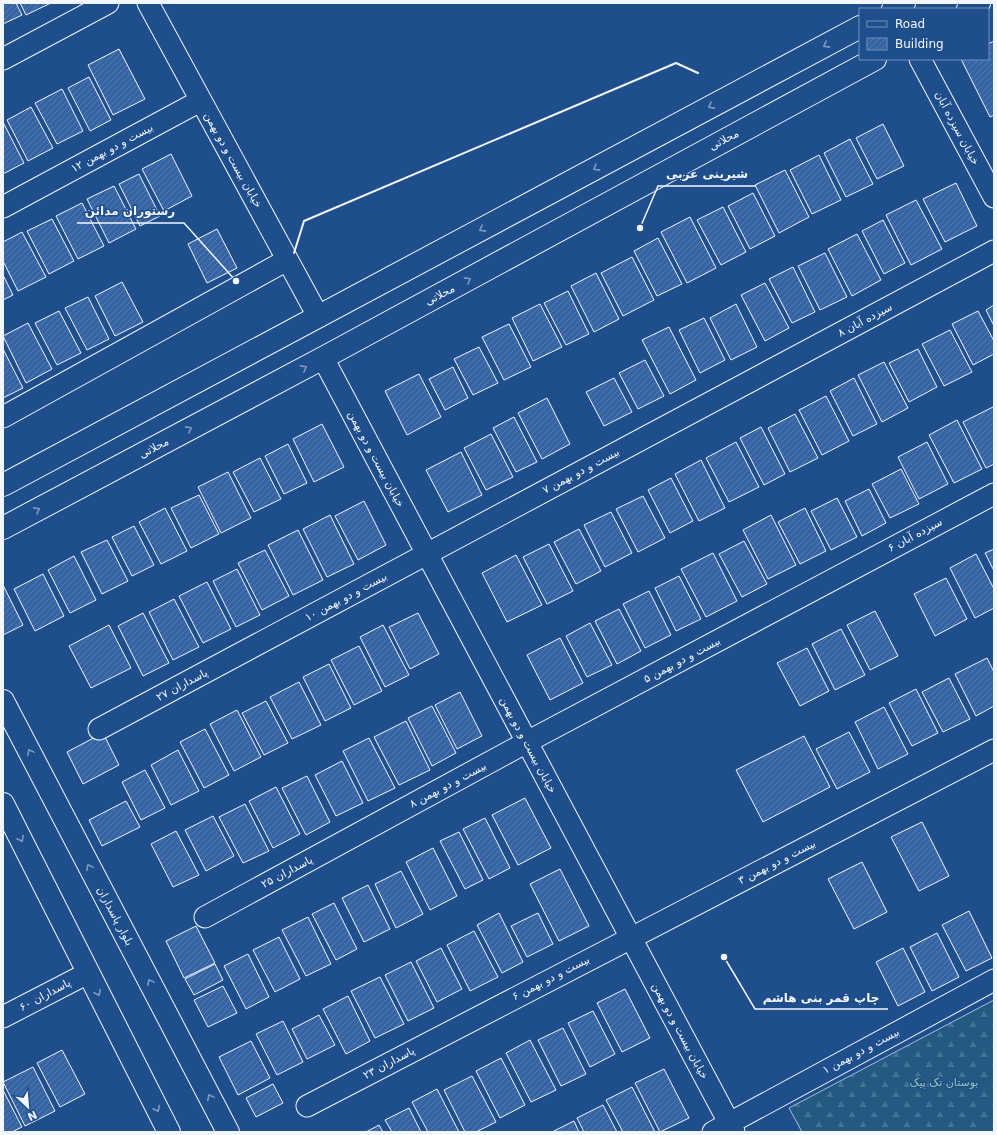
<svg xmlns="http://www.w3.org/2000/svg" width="997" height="1135" viewBox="0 0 997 1135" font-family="'DejaVu Sans','Noto Sans Arabic',sans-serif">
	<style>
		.forest { fill: url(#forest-firs); stroke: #a8bbd7 }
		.building { fill: url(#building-hatch); stroke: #f2f6ff }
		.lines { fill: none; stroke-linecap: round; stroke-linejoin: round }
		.minor-casing { stroke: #f2f6ff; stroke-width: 23 }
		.secondary-casing { stroke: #f2f6ff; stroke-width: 24 }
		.primary-casing { stroke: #f2f6ff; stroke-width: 24 }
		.minor { stroke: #1f4e8c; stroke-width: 21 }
		.secondary { stroke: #1f4e8c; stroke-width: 22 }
		.primary { stroke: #1f4e8c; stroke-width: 22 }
		.wall { stroke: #f2f6ff; stroke-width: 2 }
		.oneway { stroke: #7e9ac0 }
		.labels { text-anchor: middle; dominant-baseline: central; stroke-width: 3; stroke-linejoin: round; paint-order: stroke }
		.street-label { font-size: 11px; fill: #f2f6ff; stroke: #1f4e8c }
		.park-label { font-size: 11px; fill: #97c8a6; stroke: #1f4e8c }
		.leader { fill: none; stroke: #f2f6ff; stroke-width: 1.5 }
		.callout-dot { fill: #f2f6ff; stroke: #1f4e8c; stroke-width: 1.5 }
		.callout-label { font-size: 12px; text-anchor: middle; font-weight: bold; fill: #f2f6ff; stroke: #1f4e8c; stroke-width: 3; stroke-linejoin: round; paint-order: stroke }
	</style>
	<defs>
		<pattern id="forest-firs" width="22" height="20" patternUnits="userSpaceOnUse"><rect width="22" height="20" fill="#245a82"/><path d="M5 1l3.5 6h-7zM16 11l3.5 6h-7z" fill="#447295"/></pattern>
		<pattern id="building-hatch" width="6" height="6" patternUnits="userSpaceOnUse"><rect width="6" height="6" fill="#3563a3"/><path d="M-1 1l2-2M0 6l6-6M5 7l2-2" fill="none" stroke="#537ab1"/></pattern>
	</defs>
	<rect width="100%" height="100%" fill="#1f4e8c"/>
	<path class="forest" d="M994,1000V1132H802L789,1108Z"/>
	<path class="building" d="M3,3H16L22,15L3,24Z
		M20,3H51L26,15Z
		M994,41V115L990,117L961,59H988V44Z
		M119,49L145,99L113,115L88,65Z
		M89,77L111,120L90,131L68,88Z
		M62,89L83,131L57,144L35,103Z
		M31,107L53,148L28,161L7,120Z
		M3,122L24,163L3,174Z
		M883,124L904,166L877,179L856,138Z
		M850,139L873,184L846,197L824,153Z
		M171,154L192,196L164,211L142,169Z
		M819,155L841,200L812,214L790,170Z
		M785,170L809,217L779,233L755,185Z
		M139,174L160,216L140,226L119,184Z
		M956,183L977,226L945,242L923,199Z
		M114,186L136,229L109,243L87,199Z
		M753,193L775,236L750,249L728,206Z
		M916,200L942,249L911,265L886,215Z
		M82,203L104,246L78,259L56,216Z
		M723,207L746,252L721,265L697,220Z
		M690,217L716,268L687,283L661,232Z
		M52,219L74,261L49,274L27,231Z
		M883,220L905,263L884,274L862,231Z
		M217,229L237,268L207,283L188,244Z
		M22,232L46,277L18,291L3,261V242Z
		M857,234L881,280L852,296L828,249Z
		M658,238L682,284L657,296L634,251Z
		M825,253L847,297L820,310L798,266Z
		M632,257L654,300L623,316L601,273Z
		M793,267L815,312L792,323L769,279Z
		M596,273L619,319L594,332L571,286Z
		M3,275L13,295L3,300Z
		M122,282L143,322L115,336L95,296Z
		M765,283L789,328L765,341L741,295Z
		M568,291L589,334L566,345L544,303Z
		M88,297L109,339L87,350L65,308Z
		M540,304L562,347L533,361L512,318Z
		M736,304L757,347L731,360L710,318Z
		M994,305V326L986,310Z
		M59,311L81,353L57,365L35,323Z
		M978,311L994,341V354L973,365L952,324Z
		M704,318L725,360L700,373L679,330Z
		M28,323L52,369L26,383L3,336Z
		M509,324L531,367L504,380L482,337Z
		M669,327L696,380L670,394L642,340Z
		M950,330L972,372L944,386L922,344Z
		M479,347L498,383L473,395L454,359Z
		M3,349L23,388L3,398Z
		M918,349L937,387L909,402L889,363Z
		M645,360L664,396L638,409L619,373Z
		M884,362L908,408L882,422L858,375Z
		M453,367L468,398L445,410L429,379Z
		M419,374L441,417L407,435L385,391Z
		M614,378L632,412L604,426L586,392Z
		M854,378L877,424L853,436L830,391Z
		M826,396L849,441L822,455L799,410Z
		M547,398L570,444L542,459L518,413Z
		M993,407L994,410V464L986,468L963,422Z
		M795,414L818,458L790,472L768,428Z
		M514,417L537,462L516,472L493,428Z
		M957,420L982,469L954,483L929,435Z
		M322,424L344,467L314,482L293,439Z
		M761,427L785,474L764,485L740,438Z
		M491,434L513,477L486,490L464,448Z
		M736,442L759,487L729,502L706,458Z
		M927,442L948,484L919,499L898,457Z
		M288,444L307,483L284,494L265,456Z
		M461,452L482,495L448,512L426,470Z
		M260,458L281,499L254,512L233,472Z
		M701,460L725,508L699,521L675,474Z
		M901,469L919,504L890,518L872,484Z
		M228,472L251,518L221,533L198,487Z
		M671,478L693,521L670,533L648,490Z
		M869,489L886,523L862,536L845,501Z
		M199,495L219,534L191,548L171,508Z
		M643,496L665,538L638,552L616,509Z
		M837,498L857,537L831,550L811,511Z
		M364,501L386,545L358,560L335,516Z
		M165,508L187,551L161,564L139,522Z
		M805,508L826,551L800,564L778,522Z
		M611,512L632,553L605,567L584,525Z
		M330,515L354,564L327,577L303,529Z
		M771,515L796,565L768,579L743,530Z
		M134,526L154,565L132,576L112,537Z
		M579,529L601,571L576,584L554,542Z
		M298,530L323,580L293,595L268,545Z
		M107,540L128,581L102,594L81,552Z
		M744,541L767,584L742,597L719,554Z
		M549,544L573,591L547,604L523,557Z
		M994,549V571L985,553Z
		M265,550L289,596L262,610L238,563Z
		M713,553L737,601L706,617L681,569Z
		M976,554L994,589V608L975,618L950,568Z
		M516,555L542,605L507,622L482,573Z
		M74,556L96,600L70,613L48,570Z
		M237,569L260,615L236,627L213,581Z
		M43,574L64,616L35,631L14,589Z
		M679,576L701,619L676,631L655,588Z
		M946,578L967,619L935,636L914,594Z
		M207,582L231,629L203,643L179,596Z
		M3,585L23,625L3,635Z
		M649,591L671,635L645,648L623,604Z
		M174,599L199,647L173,660L149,612Z
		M619,609L641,651L617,664L595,621Z
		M875,611L898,656L870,670L847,625Z
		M143,613L169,663L143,676L118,626Z
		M418,613L439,654L410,669L389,627Z
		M590,623L612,665L587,677L566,636Z
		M109,625L131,668L91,688L69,646Z
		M383,625L409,675L385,687L360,637Z
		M841,629L865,675L835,690L812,644Z
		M560,638L583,683L550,700L527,655Z
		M359,646L382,691L354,705L331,660Z
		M807,648L829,691L800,706L777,663Z
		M987,658L994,672V706L976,716L955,674Z
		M329,664L351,708L325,721L303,677Z
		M949,678L970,719L943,732L922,692Z
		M299,682L321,725L292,739L270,697Z
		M916,689L938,733L912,746L889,703Z
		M460,692L482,736L457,749L435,705Z
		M266,701L288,743L264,755L242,713Z
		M432,706L456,753L432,766L408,718Z
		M884,707L908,754L878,769L855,722Z
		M237,710L261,757L234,771L210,724Z
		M406,721L430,770L399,785L374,737Z
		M205,729L229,775L204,788L180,742Z
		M849,732L870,772L837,789L816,749Z
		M103,733L119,765L83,784L67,752Z
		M804,736L830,787L763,822L736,770Z
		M369,738L395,788L368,801L343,751Z
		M178,750L199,791L171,805L151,765Z
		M342,761L363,803L336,816L315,775Z
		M145,770L165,808L141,820L122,782Z
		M307,776L330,822L306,835L282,788Z
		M276,787L300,834L273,848L249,801Z
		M525,798L551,848L518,865L492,815Z
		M126,801L140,827L102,846L89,820Z
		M245,804L269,851L243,863L219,817Z
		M213,816L234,856L206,871L185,830Z
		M485,818L510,868L489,879L463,829Z
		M922,822L949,876L919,891L891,837Z
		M176,831L199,875L173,887L151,844Z
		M459,832L483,880L465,889L440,841Z
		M433,848L457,896L430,910L406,862Z
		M862,862L887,912L854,929L828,879Z
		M560,869L589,926L559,941L530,884Z
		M401,871L423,914L396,928L375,884Z
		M368,885L390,929L364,942L342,898Z
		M334,903L357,949L336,960L312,914Z
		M969,911L992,958L966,971L942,925Z
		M499,913L523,962L502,973L477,925Z
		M538,913L553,944L527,957L511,926Z
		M308,917L331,964L306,976L282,930Z
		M196,926L215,963L184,978L166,941Z
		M474,931L498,977L470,991L447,945Z
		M937,933L959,977L932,991L910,947Z
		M279,937L300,979L275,992L253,950Z
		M441,948L462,989L437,1002L416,961Z
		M903,948L925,992L898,1006L876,962Z
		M248,954L269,997L246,1009L224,966Z
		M411,962L434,1008L408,1021L385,975Z
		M215,964L223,980L194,995L185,979Z
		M380,977L404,1024L375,1038L351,991Z
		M223,986L237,1013L208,1027L194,1000Z
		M625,989L650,1038L622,1052L597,1003Z
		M348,996L370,1041L346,1054L323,1009Z
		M593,1011L615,1054L590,1067L568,1023Z
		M319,1015L335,1045L307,1059L292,1029Z
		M283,1021L303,1062L277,1075L256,1034Z
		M563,1028L586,1074L561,1086L538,1040Z
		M530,1040L556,1090L531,1102L506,1053Z
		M251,1041L270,1078L238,1095L219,1057Z
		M62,1050L85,1094L60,1107L37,1063Z
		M501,1058L525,1105L500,1118L476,1071Z
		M33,1067L55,1111L25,1126L3,1082Z
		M664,1069L689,1118L660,1132L635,1083Z
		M472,1076L496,1122L476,1132H465L444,1090Z
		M273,1084L283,1103L256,1117L246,1098Z
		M632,1087L655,1132H623L606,1100Z
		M437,1089L459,1132H428L412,1102Z
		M3,1090L22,1127L12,1132H3Z
		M603,1105L617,1132H584L577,1118Z
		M409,1108L421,1132H392L385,1120Z
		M574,1121L579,1132H552Z
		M379,1125L383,1132H366Z"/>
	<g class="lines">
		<g class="minor-casing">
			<path id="minor" d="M148,3L318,316
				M3,59L108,3
				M920,59L994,197
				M3,207L200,101
				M323,358L734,1132
				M3,417L287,260
				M99,729L994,251
				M205,917L527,742L994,494
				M3,1017L88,973
				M307,1106L994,750
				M713,1132L994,980"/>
		</g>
		<g class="secondary-casing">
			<path id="secondary" d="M893,9L904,3
				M968,9L979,3
				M3,485L860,27
				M3,528L323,358L875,59"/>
		</g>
		<g class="primary-casing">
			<path id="primary" d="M3,701L228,1132
				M3,804L169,1132"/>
		</g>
		<use href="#minor" class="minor"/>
		<use href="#secondary" class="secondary"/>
		<use href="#primary" class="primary"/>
		<path class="wall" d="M294,253L304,221L676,63L698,73"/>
	</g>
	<defs><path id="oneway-chevron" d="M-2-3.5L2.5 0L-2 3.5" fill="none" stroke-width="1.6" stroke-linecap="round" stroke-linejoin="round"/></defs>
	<g class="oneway">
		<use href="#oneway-chevron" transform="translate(826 45) rotate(152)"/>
		<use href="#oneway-chevron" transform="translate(711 106) rotate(152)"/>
		<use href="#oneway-chevron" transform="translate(596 168) rotate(152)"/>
		<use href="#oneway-chevron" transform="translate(482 229) rotate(152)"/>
		<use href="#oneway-chevron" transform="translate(468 280) rotate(-28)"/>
		<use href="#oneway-chevron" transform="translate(304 368) rotate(-28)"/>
		<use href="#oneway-chevron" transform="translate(189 429) rotate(-28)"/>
		<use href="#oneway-chevron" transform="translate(37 510) rotate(-28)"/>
		<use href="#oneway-chevron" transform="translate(30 752) rotate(-118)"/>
		<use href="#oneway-chevron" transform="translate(21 839) rotate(63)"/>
		<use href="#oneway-chevron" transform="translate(89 867) rotate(-118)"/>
		<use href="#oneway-chevron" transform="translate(150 982) rotate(-118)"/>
		<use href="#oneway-chevron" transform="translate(98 993) rotate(63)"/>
		<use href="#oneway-chevron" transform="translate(210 1097) rotate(-118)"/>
		<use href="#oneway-chevron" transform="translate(157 1109) rotate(63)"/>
	</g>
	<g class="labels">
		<g class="street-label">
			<text transform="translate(957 128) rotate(62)">خیابان سیزده آبان</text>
			<text transform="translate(724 140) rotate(-28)">محلاتی</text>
			<text transform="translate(112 148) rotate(-28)">بیست و دو بهمن ۱۲</text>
			<text transform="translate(233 160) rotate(61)">خیابان بیست و دو بهمن</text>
			<text transform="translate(440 295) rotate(-28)">محلاتی</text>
			<text transform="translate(865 320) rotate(-28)">سیزده آبان ۸</text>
			<text transform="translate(154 448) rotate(-28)">محلاتی</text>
			<text transform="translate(376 459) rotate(62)">خیابان بیست و دو بهمن</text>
			<text transform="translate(581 471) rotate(-28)">بیست و دو بهمن ۷</text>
			<text transform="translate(915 535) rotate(-28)">سیزده آبان ۶</text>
			<text transform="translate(346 597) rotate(-28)">بیست و دو بهمن ۱۰</text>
			<text transform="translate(682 660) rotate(-28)">بیست و دو بهمن ۵</text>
			<text transform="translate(182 685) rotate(-28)">پاسداران ۲۷</text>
			<text transform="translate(528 745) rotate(62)">خیابان بیست و دو بهمن</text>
			<text transform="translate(448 785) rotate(-28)">بیست و دو بهمن ۸</text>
			<text transform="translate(777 862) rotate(-27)">بیست و دو بهمن ۳</text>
			<text transform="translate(287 872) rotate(-28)">پاسداران ۲۵</text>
			<text transform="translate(115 916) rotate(62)">بلوار پاسداران</text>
			<text transform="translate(551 978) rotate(-27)">بیست و دو بهمن ۶</text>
			<text transform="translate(45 995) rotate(-28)">پاسداران ۶۰</text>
			<text transform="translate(680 1031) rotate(62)">خیابان بیست و دو بهمن</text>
			<text transform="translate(861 1051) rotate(-28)">بیست و دو بهمن ۱</text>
			<text transform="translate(389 1063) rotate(-28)">پاسداران ۲۳</text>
		</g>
		<g class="park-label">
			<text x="944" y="1082">بوستان تک پیک</text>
		</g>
	</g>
	<path class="leader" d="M640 228L658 186H756M236 281L184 223H77M724 957L755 1009H888"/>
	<g class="callout-dot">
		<circle cx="640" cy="228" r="4"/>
		<circle cx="236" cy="281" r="4"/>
		<circle cx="724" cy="957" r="4"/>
	</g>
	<g class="callout-label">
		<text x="707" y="178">شیرینی عربی</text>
		<text x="130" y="215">رستوران مدائن</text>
		<text x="821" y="1002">چاپ قمر بنی هاشم</text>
	</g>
	<rect width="997" height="1135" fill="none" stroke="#f2f6ff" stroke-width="8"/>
	<rect x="859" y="8" width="130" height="52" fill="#1f4e8c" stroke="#7391ba"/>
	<rect x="867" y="21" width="20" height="6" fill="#1f4e8c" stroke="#7391ba"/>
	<text x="895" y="28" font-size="12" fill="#f2f6ff">Road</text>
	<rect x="867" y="38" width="20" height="12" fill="url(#building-hatch)" stroke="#7391ba"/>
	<text x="895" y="48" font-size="12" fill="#f2f6ff">Building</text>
	<g transform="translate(28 1107) rotate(154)" stroke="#1f4e8c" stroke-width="3" paint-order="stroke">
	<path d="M0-3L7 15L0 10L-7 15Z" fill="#f2f6ff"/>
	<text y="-6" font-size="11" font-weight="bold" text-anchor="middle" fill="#f2f6ff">N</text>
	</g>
</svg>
